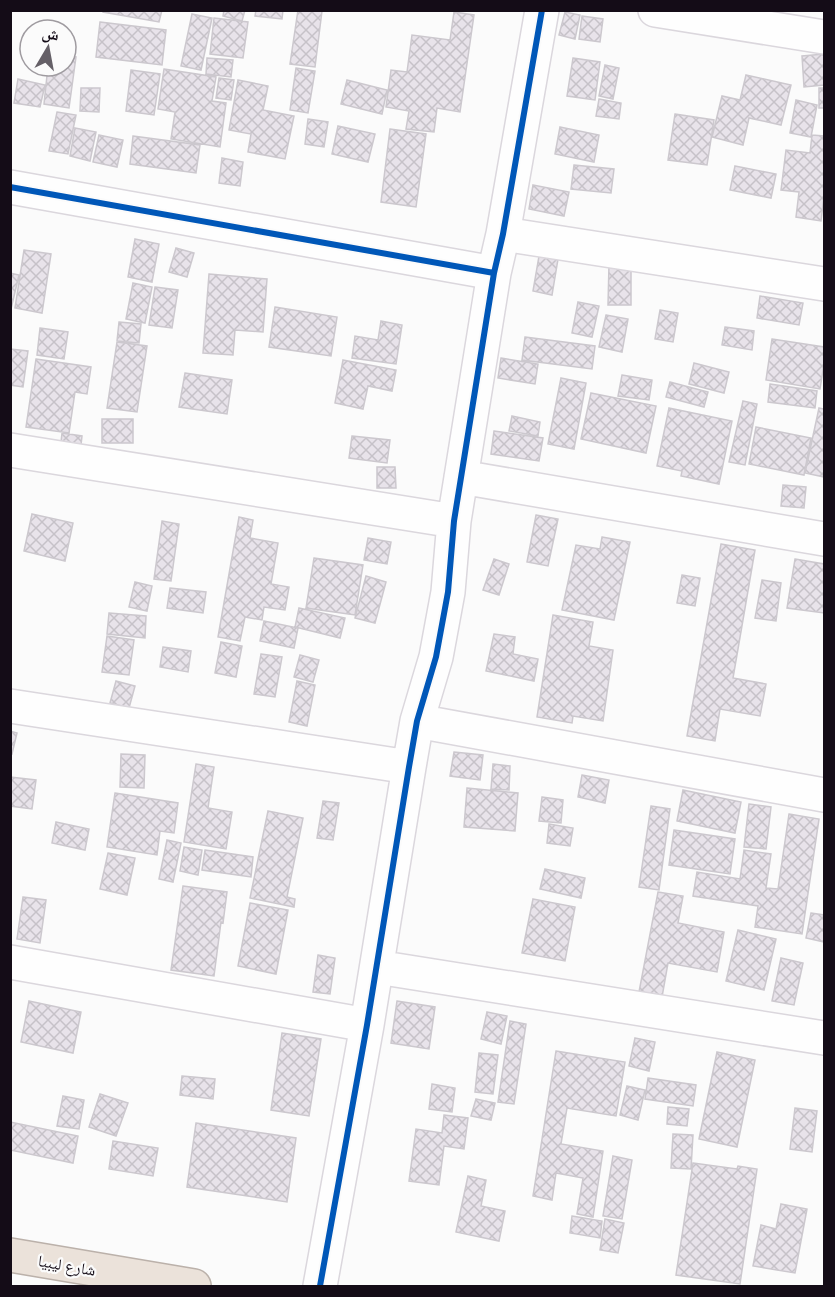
<svg xmlns="http://www.w3.org/2000/svg" width="835" height="1297" viewBox="0 0 835 1297" font-family="'Golos Text','Noto Naskh Arabic',sans-serif">
	<style>
		.building { fill: url(#building-cross-hatch); stroke: #ccc8ce; stroke-width: 1.5 }
		.lines { fill: none; stroke-linecap: round; stroke-linejoin: round }
		.minor-casing { stroke: #dbd7dd; stroke-width: 36 }
		.highway-casing { stroke: #bbb1aa; stroke-width: 36 }
		.minor { stroke: #fefefe; stroke-width: 33 }
		.highway { stroke: #ebe2da; stroke-width: 33 }
		.cycleway-casing { stroke: #fbfbfb; stroke-width: 10 }
		.cycleway { stroke: #0057b8; stroke-width: 6 }
		.labels { text-anchor: middle; dominant-baseline: central; stroke-width: 4.5; stroke-linejoin: round; paint-order: stroke }
		.street-label { font-size: 16px; fill: #140c17; stroke: #fbfbfb }
	</style>
	<defs>
		<pattern id="building-cross-hatch" width="8" height="8" patternUnits="userSpaceOnUse" patternTransform="scale(1.5)"><rect width="8" height="8" fill="#e8e3ea"/><path d="M0 0l8 8M0 8l8-8" fill="none" stroke="#c6c2c8"/></pattern>
	</defs>
	<rect width="100%" height="100%" fill="#fbfbfb"/>
	<path class="building" d="M103,10H162L159,22L103,12Z
		M224,10H245L242,21L223,16Z
		M256,10H283L282,19L255,16Z
		M298,10L322,11L315,67L290,64Z
		M454,12L474,15L460,112L437,108L434,132L406,129L409,111L386,107L391,70L407,72L412,35L450,40Z
		M565,12L580,15L575,39L559,35Z
		M192,14L212,18L201,70L181,66Z
		M582,16L603,19L600,42L579,39Z
		M214,18L248,22L243,58L210,54Z
		M100,22L166,30L162,65L96,57Z
		M66,33L72,34L70,53H66Z
		M824,54V85L804,87L802,56Z
		M66,56L76,57L69,108L44,104L48,66H66Z
		M207,58L233,60L231,77L206,74Z
		M573,58L600,62L595,100L567,96Z
		M605,65L619,68L613,99L599,96Z
		M296,68L315,71L308,113L290,110Z
		M164,69L216,77L212,101L226,103L220,147L171,139L175,112L158,109Z
		M131,70L160,74L154,115L126,111Z
		M746,75L791,85L781,125L749,118L743,145L712,137L722,96L740,100Z
		M219,78L234,80L231,100L216,98Z
		M18,79L45,85L40,107L14,103Z
		M238,80L268,86L263,110L294,116L285,159L248,152L251,134L229,130Z
		M347,80L387,90L382,114L341,104Z
		M81,88H100L99,112L80,111Z
		M819,88H824V108H819Z
		M599,99L621,103L619,119L596,116Z
		M796,100L817,105L811,137L790,133Z
		M57,112L76,115L68,154L49,151Z
		M675,114L714,120L707,165L668,160Z
		M308,119L328,122L324,147L305,144Z
		M338,126L375,134L368,162L332,154Z
		M560,127L599,135L594,162L555,154Z
		M75,128L96,132L90,161L70,156Z
		M390,129L426,134L416,207L381,202Z
		M99,135L123,140L117,167L93,162Z
		M812,135L824,136V196L821,221L796,217L799,192L781,190L786,150L810,153Z
		M133,136L200,145L196,173L130,164Z
		M222,158L243,162L240,186L219,183Z
		M574,165L614,169L611,193L571,189Z
		M735,166L776,174L771,198L730,190Z
		M533,185L569,192L564,216L529,209Z
		M135,239L159,244L152,282L128,277Z
		M176,248L194,253L187,277L169,272Z
		M24,250L51,254L42,313L15,308Z
		M539,256L558,259L552,295L533,291Z
		M609,264L631,265V305H608Z
		M10,273L19,275L11,309H10Z
		M209,274L267,279L263,332L235,330L233,355L203,353Z
		M133,283L152,287L145,323L126,319Z
		M155,287L178,290L172,328L149,325Z
		M760,296L803,303L799,325L757,318Z
		M578,302L599,306L592,337L572,333Z
		M275,307L337,317L331,356L269,347Z
		M660,310L678,313L673,342L655,339Z
		M606,315L628,319L622,352L599,347Z
		M381,321L402,325L396,364L352,358L355,336L378,340Z
		M119,322L141,324L139,343L117,341Z
		M725,327L754,331L752,350L722,345Z
		M40,328L68,332L64,359L37,355Z
		M525,337L595,346L592,369L522,360Z
		M772,339L824,347V364L820,389L766,380Z
		M117,342L147,346L137,412L107,408Z
		M10,349L28,351L23,387L10,385Z
		M501,358L538,364L535,384L498,378Z
		M36,359L91,367L87,394L75,392L69,433L26,427Z
		M343,360L396,370L392,391L368,386L363,409L335,403Z
		M694,363L729,372L724,393L689,384Z
		M185,373L232,380L227,414L179,407Z
		M622,375L652,380L649,400L618,396Z
		M561,378L586,383L574,449L548,444Z
		M670,382L708,392L704,407L666,397Z
		M770,384L817,391L815,408L768,402Z
		M591,393L656,406L646,453L581,439Z
		M743,401L757,404L745,465L729,462Z
		M669,408L732,421L719,484L681,476L682,471L657,466Z
		M819,408L824,409V477L805,473Z
		M512,416L540,422L538,436L509,431Z
		M102,419H133V443H102Z
		M756,427L811,438L804,475L749,464Z
		M494,431L543,438L539,461L491,454Z
		M62,433L82,436L80,454L60,451Z
		M352,436L390,440L387,463L349,458Z
		M377,467H395L396,488H377Z
		M783,485L806,487L804,508L781,506Z
		M32,514L73,523L65,561L24,551Z
		M536,515L558,519L548,566L527,562Z
		M239,517L253,520L250,538L278,543L271,584L289,587L285,610L264,607L262,620L245,617L240,641L218,637Z
		M162,521L179,524L171,581L154,579Z
		M602,537L630,542L614,620L562,610L576,545L600,549Z
		M368,538L391,542L387,564L364,560Z
		M721,544L755,550L733,678L766,684L760,716L720,709L715,741L687,736Z
		M314,558L363,565L355,615L306,608Z
		M494,559L509,564L499,595L483,590Z
		M795,559L824,564V613L787,608Z
		M682,575L700,578L695,606L677,603Z
		M366,576L386,582L375,623L355,618Z
		M762,580L781,583L776,621L755,618Z
		M135,582L152,586L147,611L129,607Z
		M170,588L206,592L203,613L167,608Z
		M299,608L345,618L340,638L295,627Z
		M109,613L146,616L145,638L107,634Z
		M553,615L593,622L589,646L613,650L603,721L573,716L572,723L537,717Z
		M264,621L298,628L294,648L260,641Z
		M494,634L515,637L513,654L538,659L534,681L486,671Z
		M107,636L134,640L129,675L102,672Z
		M221,642L242,646L236,677L215,673Z
		M163,647L191,651L188,672L160,667Z
		M261,654L282,657L275,697L254,694Z
		M300,655L319,660L313,682L294,677Z
		M116,681L135,686L129,708L110,703Z
		M297,681L315,685L307,726L289,722Z
		M10,731L17,733L12,754L10,753Z
		M454,752L483,755L480,780L450,776Z
		M121,754L145,755L144,788L120,787Z
		M196,764L214,767L208,808L232,812L226,849L184,842Z
		M493,764L510,766L509,790L491,789Z
		M582,775L609,780L605,803L578,797Z
		M10,777L36,780L32,809L10,806Z
		M467,788L518,793L515,831L464,827Z
		M683,790L741,802L735,833L677,821Z
		M115,793L178,803L174,833L160,831L157,855L107,847Z
		M542,797L563,800L561,823L539,821Z
		M323,801L339,803L333,840L317,838Z
		M749,804L771,807L766,849L744,847Z
		M651,806L670,809L659,890L639,887Z
		M268,811L303,818L287,897L295,899L294,907L250,898Z
		M789,814L819,819L802,934L755,927L758,906L693,896L697,872L740,879L744,850L771,854L766,888L778,889Z
		M56,822L89,829L85,850L52,843Z
		M549,824L573,828L570,846L547,843Z
		M674,830L735,839L730,874L669,865Z
		M167,840L181,843L173,882L159,879Z
		M184,847L202,850L198,875L180,871Z
		M205,850L253,857L251,877L202,870Z
		M108,853L135,858L127,895L100,889Z
		M545,869L585,878L581,898L540,889Z
		M183,886L227,892L223,923L221,922L214,976L171,970Z
		M658,892L683,896L678,923L724,932L717,972L668,963L662,997L639,992Z
		M23,897L46,900L40,943L17,939Z
		M533,899L575,907L565,961L522,953Z
		M250,903L288,910L276,974L238,966Z
		M811,913L824,915V942L806,938Z
		M738,930L776,939L764,990L726,981Z
		M318,955L335,958L330,994L313,992Z
		M781,958L803,963L794,1005L772,1001Z
		M29,1001L81,1012L73,1053L21,1042Z
		M397,1001L435,1007L429,1049L391,1043Z
		M487,1012L507,1016L501,1044L481,1039Z
		M510,1021L526,1024L514,1104L498,1102Z
		M282,1033L321,1039L309,1116L271,1110Z
		M635,1038L655,1042L649,1071L629,1066Z
		M556,1051L625,1062L616,1116L567,1108L561,1144L603,1151L593,1217L577,1214L583,1178L556,1173L552,1200L533,1196Z
		M717,1052L755,1060L737,1147L699,1139Z
		M479,1053L498,1055L493,1094L475,1092Z
		M182,1076L215,1079L213,1099L180,1095Z
		M648,1078L696,1085L693,1106L645,1099Z
		M432,1084L455,1088L452,1112L429,1109Z
		M627,1086L645,1090L638,1120L620,1115Z
		M100,1094L128,1103L116,1136L89,1127Z
		M63,1096L84,1100L79,1129L57,1126Z
		M476,1099L495,1103L491,1120L471,1116Z
		M668,1107L689,1109L687,1126L667,1124Z
		M795,1108L817,1111L812,1152L790,1149Z
		M444,1115L468,1118L464,1149L444,1146L439,1185L409,1181L416,1129L442,1133Z
		M10,1122L78,1136L73,1163L10,1150Z
		M196,1123L296,1138L287,1202L187,1187Z
		M673,1134L693,1135L691,1169L671,1168Z
		M113,1141L158,1148L153,1176L109,1169Z
		M613,1156L632,1160L622,1219L603,1216Z
		M693,1163L737,1169L738,1166L757,1169L740,1284L676,1275Z
		M468,1176L486,1180L481,1206L505,1211L499,1241L456,1232Z
		M781,1204L807,1209L795,1273L753,1266L761,1225L776,1229Z
		M572,1216L602,1221L600,1238L570,1233Z
		M605,1219L624,1223L618,1253L600,1250Z"/>
	<g class="lines">
		<g class="minor-casing">
			<path id="minor" d="M655,10L824,37
				M10,187L494,273
				M503,234L824,284
				M10,450L454,521
				M461,477L824,539
				M10,706L409,767
				M417,721L824,795
				M10,962L367,1025
				M377,967L824,1038
				M320,1286L367,1025L409,767L417,721L436,657L448,592L454,521L494,273L503,234L542,10"/>
		</g>
		<g class="highway-casing">
			<path id="highway" d="M10,1255L194,1286"/>
		</g>
		<use href="#minor" class="minor"/>
		<use href="#highway" class="highway"/>
		<g class="cycleway-casing">
			<path id="cycleway" d="M10,187L494,273
				M320,1286L367,1025L409,767L417,721L436,657L448,592L454,521L494,273L503,234L542,10"/>
		</g>
		<use href="#cycleway" class="cycleway"/>
	</g>
	<g class="labels">
		<g class="street-label">
			<text transform="translate(67 1265) rotate(10)">شارع ليبيا</text>
		</g>
	</g>
	<rect width="835" height="1297" fill="none" stroke="#140c17" stroke-width="24"/>
	<g transform="translate(48 48) rotate(10)"><circle r="28" fill="#fbfbfb" stroke="#9f9ba0" stroke-width="1.5"/>
	<path d="M0-4.5L10 22L0 15L-10 22Z" fill="#656067"/>
	<text y="-9" font-size="16" font-weight="bold" text-anchor="middle" fill="#140c17">ش</text>
	</g>
</svg>
